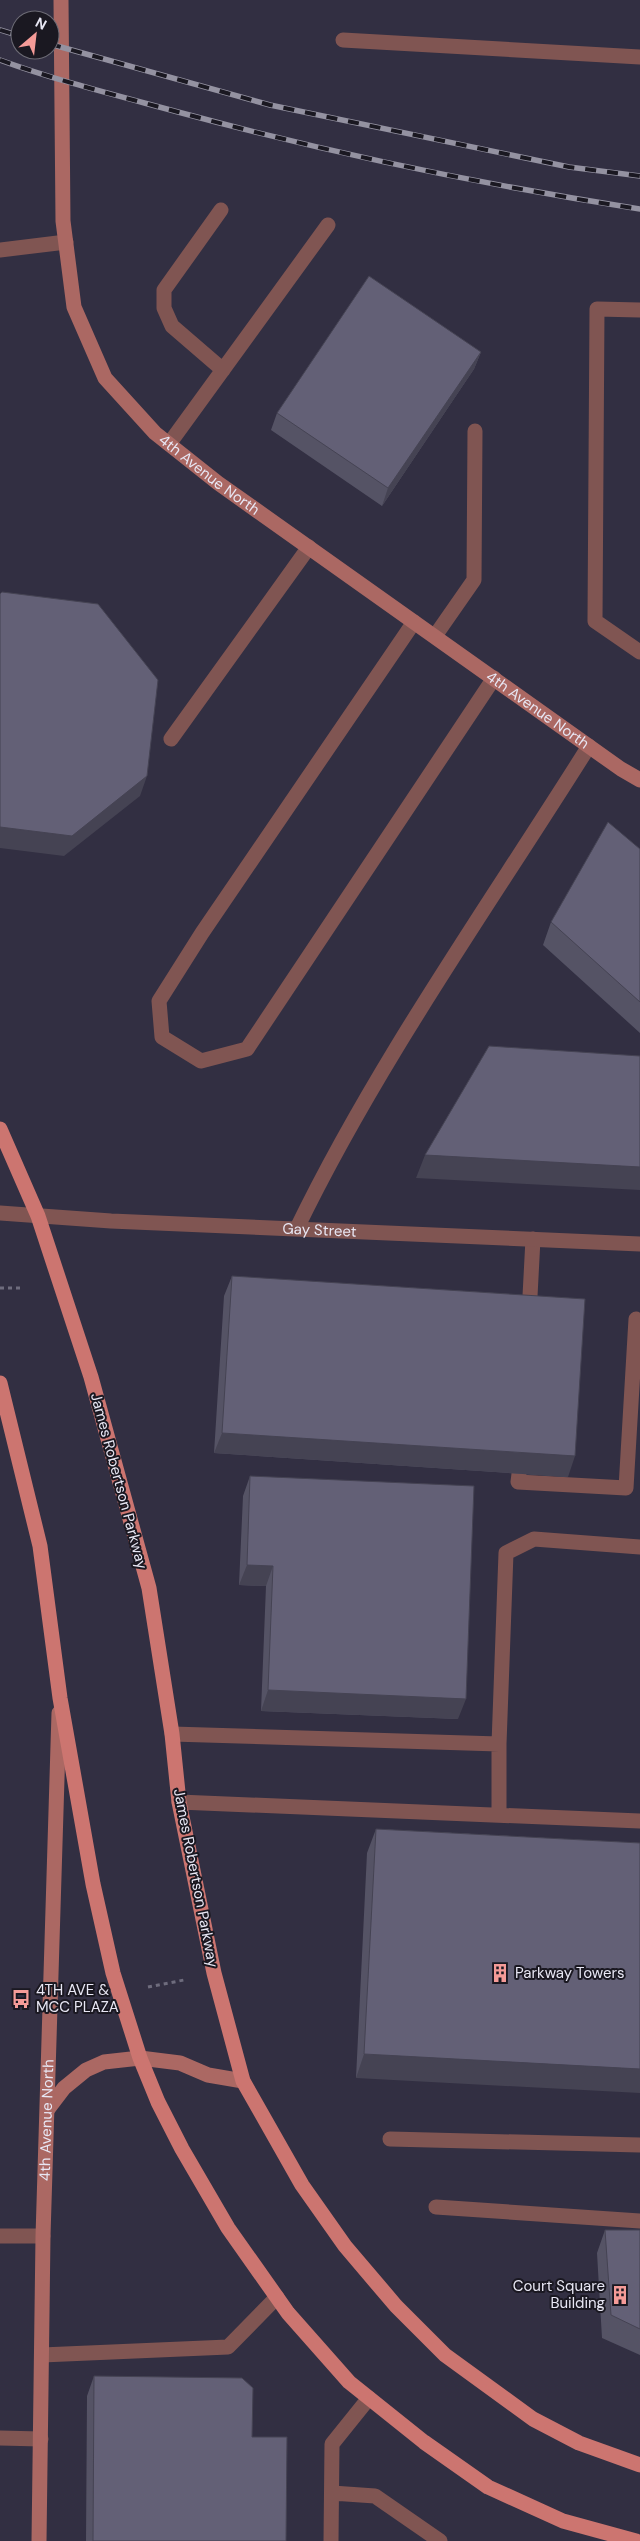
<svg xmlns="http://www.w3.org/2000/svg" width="640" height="2541" viewBox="0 0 640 2541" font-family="'DM Sans',sans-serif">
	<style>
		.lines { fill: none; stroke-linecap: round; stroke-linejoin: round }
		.path { stroke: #6e6c7d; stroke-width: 3; stroke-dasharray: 4 4; stroke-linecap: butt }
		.lane { stroke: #805552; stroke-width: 15 }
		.street { stroke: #805552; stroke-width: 15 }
		.secondary { stroke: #ab6863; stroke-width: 15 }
		.primary { stroke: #cc7570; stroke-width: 15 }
		.rail-casing { stroke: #9492a1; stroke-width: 5.5 }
		.rail { stroke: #1a1821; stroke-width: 4; stroke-dasharray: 11; stroke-linecap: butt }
		.wall { fill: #555365 }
		.shaded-wall { fill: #454353 }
		.building { fill: #636076; stroke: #454353 }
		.labels { text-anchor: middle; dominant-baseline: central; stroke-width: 4; stroke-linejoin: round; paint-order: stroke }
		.street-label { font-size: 15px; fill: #e8e7f4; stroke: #1a1821 }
		.poi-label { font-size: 15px; fill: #e8e7f4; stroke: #1a1821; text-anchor: start }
	</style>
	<rect width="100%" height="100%" fill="#322f42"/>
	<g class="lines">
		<path class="path" d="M0,1288H21
			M148,1987L184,1980"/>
		<path class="lane" d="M343,40L640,57
			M221,210L164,290V308L172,326L223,370
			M0,250L66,242
			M640,310L597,309L595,621L640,652
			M169,444L328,225
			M414,622L202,933L159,1001L162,1037L201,1061L247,1049L494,678
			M435,636L474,580L475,431
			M171,739L309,547
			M297,1228C378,1061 490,904 589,746
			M529,1315L533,1239
			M519,1474L518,1482L626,1488L636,1319
			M172,1734L499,1744
			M179,1802L640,1821
			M499,1815V1744L506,1553L534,1539L640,1547
			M390,2139L640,2145
			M436,2207L640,2221
			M0,2236H43
			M42,2355L228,2347L277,2297
			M0,2438L41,2439
			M332,2493L375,2496L440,2541
			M331,2541L332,2444L369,2398"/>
		<path class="street" id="s1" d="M0,1213L111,1221L640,1244"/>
		<g class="secondary">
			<path id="s2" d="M61,0L63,221L74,307L105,378L155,433L218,483L621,769L640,780"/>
			<path d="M48,2109L64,2088L86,2070L104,2062L140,2058L180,2063L208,2075L243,2081"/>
			<path id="s3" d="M39,2541L43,2236L59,1713"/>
		</g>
		<path class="primary" d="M0,1129L38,1216L91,1377L149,1588L172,1734L179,1802L214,1973L243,2081L302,2185L345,2246L396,2306L445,2355L533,2419L579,2443L640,2465
			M0,1383L40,1546L60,1698L93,1884L113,1973L140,2058L158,2102L182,2149L228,2228L288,2313L349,2382L424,2442L488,2487L563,2521L636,2541"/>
		<g class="rail-casing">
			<path id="rail" d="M0,30L20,36
				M50,44L270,105L569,167L640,176
				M0,60C58,81 119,96 178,112C330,153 484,185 640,209"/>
		</g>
		<use href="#rail" class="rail"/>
	</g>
	<path class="wall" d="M481,352L474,369L382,506L271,430L277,413Z
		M640,849V1033L543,945L551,922Z
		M232,1276L568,1477L214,1453L224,1296Z
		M250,1476L458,1719L261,1711L266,1586L239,1585L243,1496Z
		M376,1829L640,1843L356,2078L367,1853Z
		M605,2230H640V2355L602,2338L597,2253Z
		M94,2376L252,2437L286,2541H86L87,2396Z"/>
	<path class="shaded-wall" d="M481,352L474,369L382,506L388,488Z
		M147,776L140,796L64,856L0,848V827Z
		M425,1155L640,1167V1190L416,1178Z
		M222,1433L575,1456L568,1477L214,1453Z
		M247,1565L273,1566L266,1586L239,1585Z
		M268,1690L466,1699L458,1719L261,1711Z
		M364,2054L640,2069V2093L356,2078Z"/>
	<path class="building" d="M369,276L481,352L388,488L277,413Z
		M2,592L98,604L158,680L147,776L72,836L0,827V594Z
		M608,822L640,849V1002L551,922Z
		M489,1046L640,1056V1167L425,1155Z
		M232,1276L585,1299L575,1456L222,1433Z
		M250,1476L474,1486L466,1699L268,1690L273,1566L247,1565Z
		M376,1829L640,1843V2069L364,2054Z
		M605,2230H640V2329L611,2315Z
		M94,2376L242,2378L253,2388L252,2437H287L286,2541H93Z"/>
	<defs>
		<g id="building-bare" transform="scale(1.5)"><path d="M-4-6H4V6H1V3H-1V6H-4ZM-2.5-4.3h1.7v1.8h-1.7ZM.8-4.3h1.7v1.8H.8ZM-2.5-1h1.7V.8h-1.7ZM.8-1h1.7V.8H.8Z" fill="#f59b98" stroke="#1a1821" stroke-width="2.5" paint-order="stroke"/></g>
		<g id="bus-bare" transform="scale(1.5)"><path d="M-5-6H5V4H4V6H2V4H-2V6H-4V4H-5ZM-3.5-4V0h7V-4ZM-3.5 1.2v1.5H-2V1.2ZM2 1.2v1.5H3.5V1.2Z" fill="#f59b98" stroke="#1a1821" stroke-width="2.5" paint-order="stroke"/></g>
	</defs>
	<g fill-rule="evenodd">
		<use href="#building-bare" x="500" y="1973"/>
		<use href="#bus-bare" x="21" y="1999"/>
		<use href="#building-bare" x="620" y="2295"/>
	</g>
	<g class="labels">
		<g class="street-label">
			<text stroke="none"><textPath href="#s2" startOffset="528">4th Avenue North</textPath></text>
			<text stroke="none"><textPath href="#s2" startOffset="932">4th Avenue North</textPath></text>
			<text stroke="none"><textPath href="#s1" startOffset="320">Gay Street</textPath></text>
			<text transform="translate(119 1481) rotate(75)">James Robertson Parkway</text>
			<text transform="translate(196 1878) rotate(79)">James Robertson Parkway</text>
			<text stroke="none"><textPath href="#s3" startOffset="421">4th Avenue North</textPath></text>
		</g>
		<g class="poi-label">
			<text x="515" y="1973">Parkway Towers</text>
			<text x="36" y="1990">4TH AVE &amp;<tspan x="36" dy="17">MCC PLAZA</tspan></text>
			<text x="605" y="2286" text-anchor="end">Court Square<tspan x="605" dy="17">Building</tspan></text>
		</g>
	</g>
	<g transform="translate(35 35) rotate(28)"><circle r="24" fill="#1a1821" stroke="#6c6b75"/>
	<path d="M0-4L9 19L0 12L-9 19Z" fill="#f59b98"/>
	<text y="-8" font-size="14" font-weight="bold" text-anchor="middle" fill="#e8e7f4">N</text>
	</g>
</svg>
